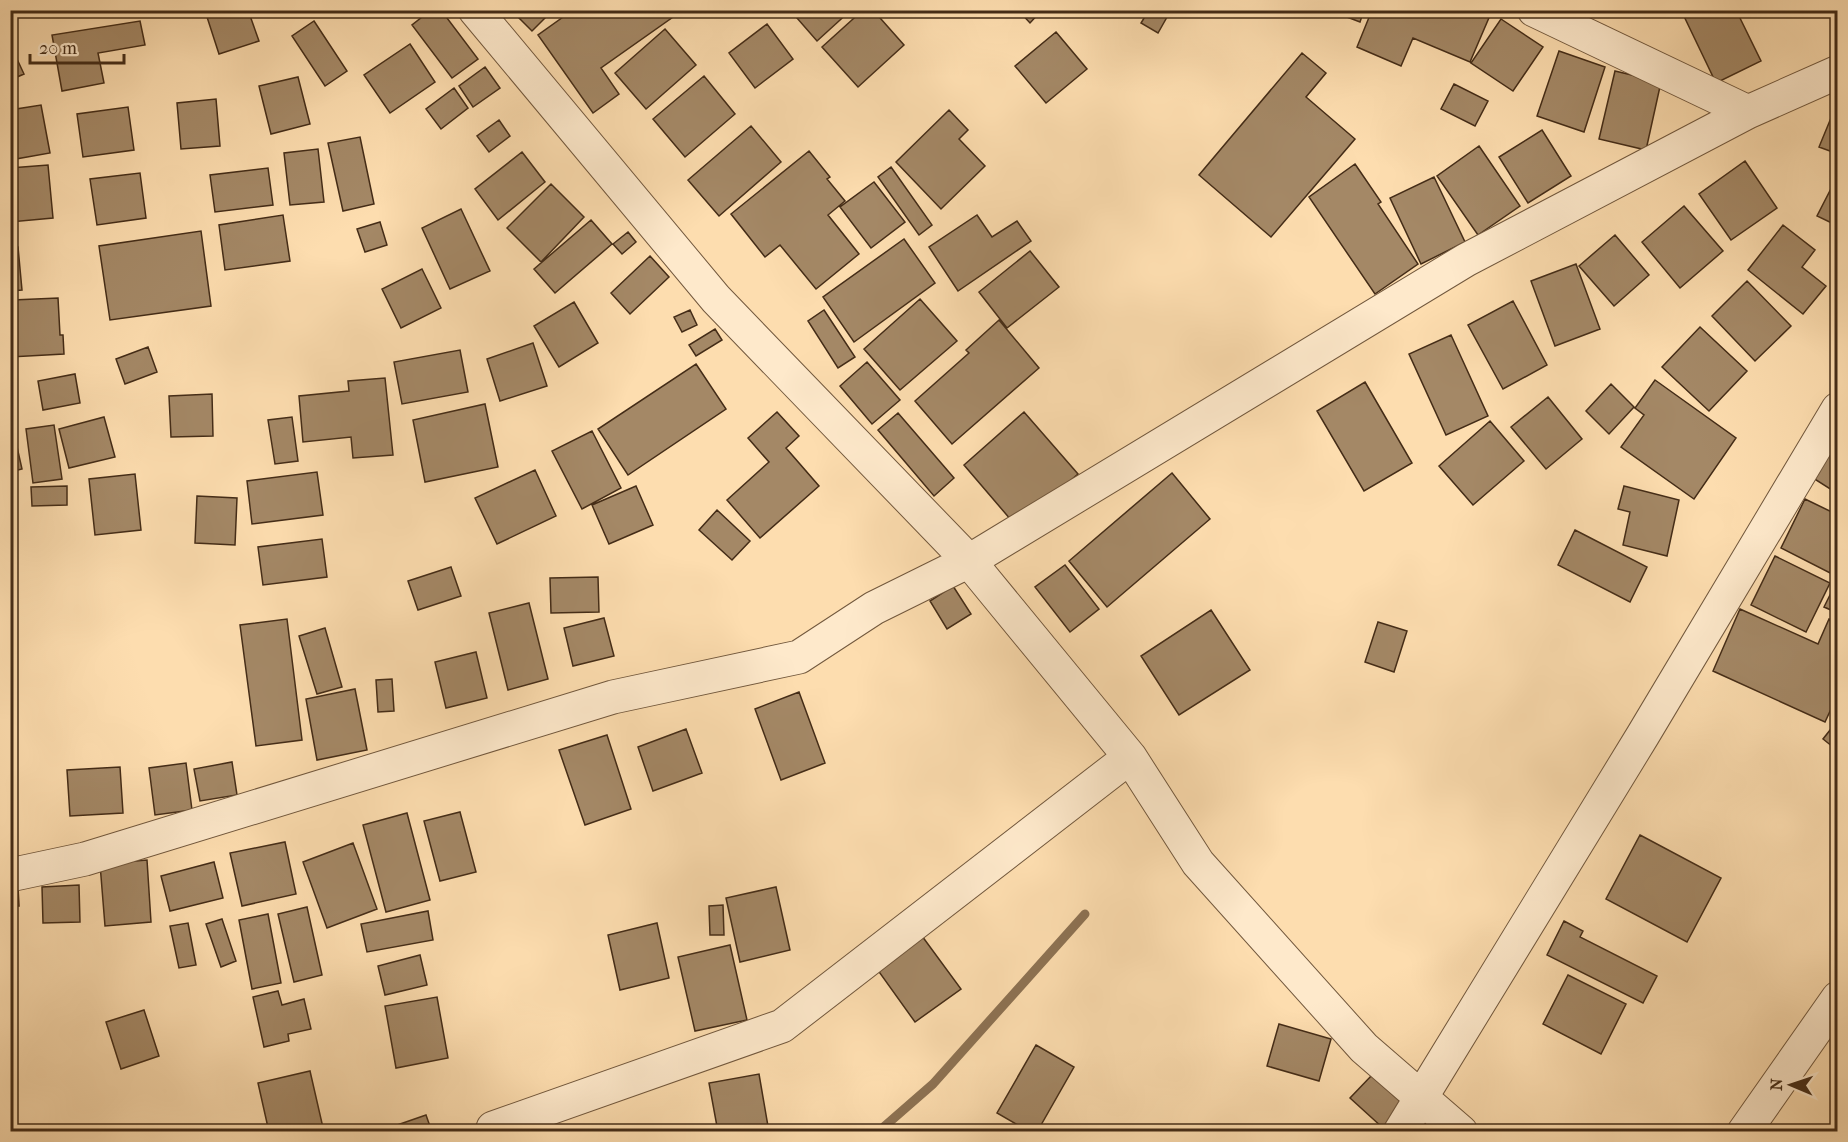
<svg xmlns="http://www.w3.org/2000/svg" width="1848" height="1142" viewBox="0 0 1848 1142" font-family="'IM FELL French Canon',serif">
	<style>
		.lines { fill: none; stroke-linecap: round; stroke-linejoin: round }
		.stream { stroke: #8d7253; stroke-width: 9 }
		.building { fill: #a48866; stroke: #442c17; stroke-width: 1.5 }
		.minor-casing { stroke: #72583d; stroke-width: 35 }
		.minor { stroke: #fee9cb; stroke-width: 33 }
	</style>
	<rect width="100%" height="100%" fill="#fdddaf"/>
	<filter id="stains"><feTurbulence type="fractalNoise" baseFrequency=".00333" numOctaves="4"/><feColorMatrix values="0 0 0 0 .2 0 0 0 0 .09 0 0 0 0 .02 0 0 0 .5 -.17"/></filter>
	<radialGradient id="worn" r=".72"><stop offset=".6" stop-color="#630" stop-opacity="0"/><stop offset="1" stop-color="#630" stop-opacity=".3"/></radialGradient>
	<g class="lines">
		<path class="stream" d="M878,1132L933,1084L1085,914"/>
	</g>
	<path class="building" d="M228,10H248L259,41L219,54L207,17Z
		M431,10H441L478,59L452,78L412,25Z
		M511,10H553L532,31Z
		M573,10H683L601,68L619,94L593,113L538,35Z
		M790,10H851L817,41Z
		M863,10H873L904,45L858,87L822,47Z
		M1018,10H1042L1030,23Z
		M1149,10H1171L1158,33L1141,23Z
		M1340,10H1364L1360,22L1339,14Z
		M1372,10H1486L1491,13L1470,62L1413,38L1401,66L1357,47Z
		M1681,10H1736L1761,61L1716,83Z
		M1501,19L1543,47L1513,91L1471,63Z
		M140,21L145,45L98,53L104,83L62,91L52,35Z
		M314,21L347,71L325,86L292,36Z
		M767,24L793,59L755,88L729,53Z
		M665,29L696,65L646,109L615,73Z
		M1056,32L1087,69L1046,103L1015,66Z
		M10,44L24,74L10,80Z
		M410,44L435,82L390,113L364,75Z
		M1559,51L1605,67L1584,132L1537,116Z
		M1302,53L1326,73L1306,97L1355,139L1271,237L1199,175Z
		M485,67L500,88L473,107L459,86Z
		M1615,71L1661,82L1646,150L1599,139Z
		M704,76L735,114L685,157L653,119Z
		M298,77L310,124L271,134L259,86Z
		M1454,84L1488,101L1475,126L1441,109Z
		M454,88L468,108L441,129L426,109Z
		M216,99L220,146L181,149L177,103Z
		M1838,101V154L1819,147Z
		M41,105L50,153L10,160V110Z
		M128,107L134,150L83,157L77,114Z
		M949,110L968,130L959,139L985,166L941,209L896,162Z
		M499,120L510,136L489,152L477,136Z
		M751,126L781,162L719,216L688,180Z
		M1542,130L1571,176L1528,203L1499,157Z
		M360,137L374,204L343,211L328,143Z
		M1479,146L1520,206L1478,235L1437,176Z
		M318,149L324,202L290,205L284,153Z
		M809,151L830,177L827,179L845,201L828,215L859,254L816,289L780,245L765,257L731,214Z
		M522,152L545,182L498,220L475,189Z
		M1745,161L1777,208L1731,240L1699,194Z
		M1355,164L1381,202L1378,204L1418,264L1375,294L1309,197Z
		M48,165L53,218L10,222V168Z
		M891,167L932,225L919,235L878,177Z
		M268,168L273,205L215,212L210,175Z
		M140,173L146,218L97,225L90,179Z
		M1838,175V226L1817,216Z
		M1434,177L1465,242L1421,264L1390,198Z
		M874,182L905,222L871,248L840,207Z
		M551,184L584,217L541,262L507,228Z
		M1684,206L1723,251L1680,288L1642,242Z
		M461,209L490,271L450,289L422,228Z
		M283,215L290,261L225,270L219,225Z
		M977,215L992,237L1017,221L1031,241L958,291L929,247Z
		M591,220L612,244L555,293L534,269Z
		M380,222L387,245L365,252L357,229Z
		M1783,225L1815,250L1802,267L1826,286L1803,314L1748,270Z
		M201,231L211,306L110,320L99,246Z
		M628,232L636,242L622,254L613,244Z
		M1615,235L1649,275L1614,306L1579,266Z
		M904,239L935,283L854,342L823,297Z
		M18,247L22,290L10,291V248Z
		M1030,251L1059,287L1007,328L979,292Z
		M650,256L669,277L630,314L611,293Z
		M1576,264L1600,329L1555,346L1531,281Z
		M422,269L441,308L401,328L382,289Z
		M1747,281L1791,326L1755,361L1712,316Z
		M58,298L60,335H63L64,354L10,357V340L14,339L13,300Z
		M920,299L957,341L900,390L864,349Z
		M1513,301L1547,365L1503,389L1468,325Z
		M574,302L598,343L559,367L534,326Z
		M690,310L697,325L682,332L674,317Z
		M824,310L855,357L838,368L808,321Z
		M999,320L1039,368L952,444L915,401L969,353L966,350Z
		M1700,327L1747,371L1709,411L1662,367Z
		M715,329L722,340L696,356L689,345Z
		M1451,335L1488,416L1446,435L1409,354Z
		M533,343L547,386L500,401L487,359Z
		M148,347L157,372L125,384L116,359Z
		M460,350L468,392L402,404L394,362Z
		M867,362L900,400L872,424L840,386Z
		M696,364L726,409L628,475L598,429Z
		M75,374L80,403L43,410L38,381Z
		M385,378L393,455L353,458L351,437L303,442L299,396L349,391L348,381Z
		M1655,380L1736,438L1694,499L1621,447L1644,415L1635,408Z
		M1365,382L1412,463L1364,491L1317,411Z
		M1611,384L1634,407L1609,434L1586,411Z
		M212,394L213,436L171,437L169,396Z
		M1548,397L1582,439L1546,469L1511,427Z
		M485,404L498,467L425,482L413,420Z
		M777,412L799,436L786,448L819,486L760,538L727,500L769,462L748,438Z
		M1024,412L1078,474L1017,527L964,465Z
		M898,413L954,478L934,496L878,430Z
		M10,416L22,469L10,472Z
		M104,417L115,457L69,468L59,429Z
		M292,417L298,461L275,464L268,420Z
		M1490,421L1524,461L1473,505L1439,466Z
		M54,425L62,479L33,483L26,429Z
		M592,431L621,488L582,509L552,451Z
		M1838,440V494L1813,478Z
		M535,470L556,516L497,544L475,498Z
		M317,472L323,515L252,524L247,481Z
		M1172,473L1210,519L1107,607L1069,561Z
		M135,474L141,530L95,535L89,479Z
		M67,486V505L32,506L31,487Z
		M636,486L653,525L609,544L592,505Z
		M1624,486L1679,500L1667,556L1623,545L1630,512L1618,509Z
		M197,496L237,498L235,545L195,543Z
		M1805,499L1838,515V577L1781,548Z
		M717,510L750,541L732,560L699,530Z
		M1575,530L1647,567L1630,602L1558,565Z
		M322,539L327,577L263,585L258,547Z
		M1775,556L1830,583L1806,632L1751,605Z
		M1065,565L1099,609L1070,632L1035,587Z
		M451,567L461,596L418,610L408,581Z
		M598,577L599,612L551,613L550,578Z
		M1835,585L1838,586V613L1824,607Z
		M953,586L971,614L947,629L930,601Z
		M529,603L548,679L508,690L489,613Z
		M1740,609L1818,644L1829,619L1838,623V694L1825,722L1713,671Z
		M1211,610L1250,670L1179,715L1141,656Z
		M604,618L614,656L573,666L564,628Z
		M287,619L302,740L256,746L240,625Z
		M1378,622L1407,631L1394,672L1365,662Z
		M325,628L342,687L317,694L299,636Z
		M476,652L487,698L446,708L435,662Z
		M392,679L394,711L378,712L376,680Z
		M355,689L367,750L317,760L306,699Z
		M799,692L825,763L781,780L755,709Z
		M1838,720V751L1823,739Z
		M686,729L702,773L653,791L638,747Z
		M607,735L631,809L585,825L559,750Z
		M232,762L237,795L200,801L194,769Z
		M186,763L192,810L155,815L149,768Z
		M120,767L123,813L70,816L67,770Z
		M460,812L476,872L440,881L424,821Z
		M407,813L430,900L386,912L363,825Z
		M1640,835L1721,878L1687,942L1606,899Z
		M285,842L296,894L242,906L230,853Z
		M353,843L377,909L327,928L303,862Z
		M147,860L151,922L105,926L100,864Z
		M214,862L223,898L170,911L161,876Z
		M79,885L80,922L43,923L42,887Z
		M10,887H18L19,906H10Z
		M776,887L790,950L740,962L726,898Z
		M723,905L724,935H710L709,906Z
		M307,907L322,975L294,982L278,914Z
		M428,911L433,940L367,952L361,924Z
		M268,914L281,983L252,989L239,920Z
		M222,919L236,961L221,967L206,924Z
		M1564,921L1583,931L1580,937L1657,976L1643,1003L1547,955Z
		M188,923L196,965L179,968L170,926Z
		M657,923L669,978L620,990L608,935Z
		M922,936L961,989L915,1022L877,969Z
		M730,945L747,1020L695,1031L678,957Z
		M420,955L427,985L385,995L378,966Z
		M1568,975L1626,1004L1601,1054L1543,1024Z
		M278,991L282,1005L304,999L311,1029L288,1034L289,1041L264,1047L253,997Z
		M437,997L448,1058L396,1068L385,1006Z
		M144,1010L159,1056L121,1069L106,1022Z
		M1279,1024L1331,1039L1319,1081L1267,1066Z
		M1036,1045L1074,1067L1037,1132H1030L997,1113Z
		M310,1071L324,1132H269L258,1083Z
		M759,1074L769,1132H718L709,1083Z
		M1372,1075L1404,1105L1383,1128L1350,1098Z
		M1838,1110V1132H1826Z
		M426,1115L432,1132H377Z"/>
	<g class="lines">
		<g class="minor-casing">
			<path id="minor" d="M475,10L716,299L969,561L1130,757L1198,863L1364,1048L1461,1132
				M1534,10L1748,112
				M10,875L85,859L613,697L799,657L874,608L969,561L1466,260L1748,112L1838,72
				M493,1128L782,1026L1130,757
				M1400,1132L1643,735L1838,409
				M1744,1132L1838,998"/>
		</g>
		<use href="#minor" class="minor"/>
	</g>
	<rect width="1848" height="1142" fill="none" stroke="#fdddaf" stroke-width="36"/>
	<rect x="12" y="12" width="1824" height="1118" fill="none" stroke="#442c17" stroke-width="3"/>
	<rect x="18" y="18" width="1812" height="1106" fill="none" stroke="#442c17" stroke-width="1.5"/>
	<g transform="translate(1791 1085) rotate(272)" stroke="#fee9cb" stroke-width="4.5" paint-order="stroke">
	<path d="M0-4.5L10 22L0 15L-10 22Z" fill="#442c17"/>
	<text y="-9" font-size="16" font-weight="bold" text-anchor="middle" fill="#442c17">N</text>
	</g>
	<path d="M30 54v9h94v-9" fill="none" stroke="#442c17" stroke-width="3"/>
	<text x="39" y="54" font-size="18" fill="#442c17" stroke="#fee9cb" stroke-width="4.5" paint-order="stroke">20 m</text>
	<rect width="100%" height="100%" filter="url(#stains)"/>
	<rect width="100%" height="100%" fill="url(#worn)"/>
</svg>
